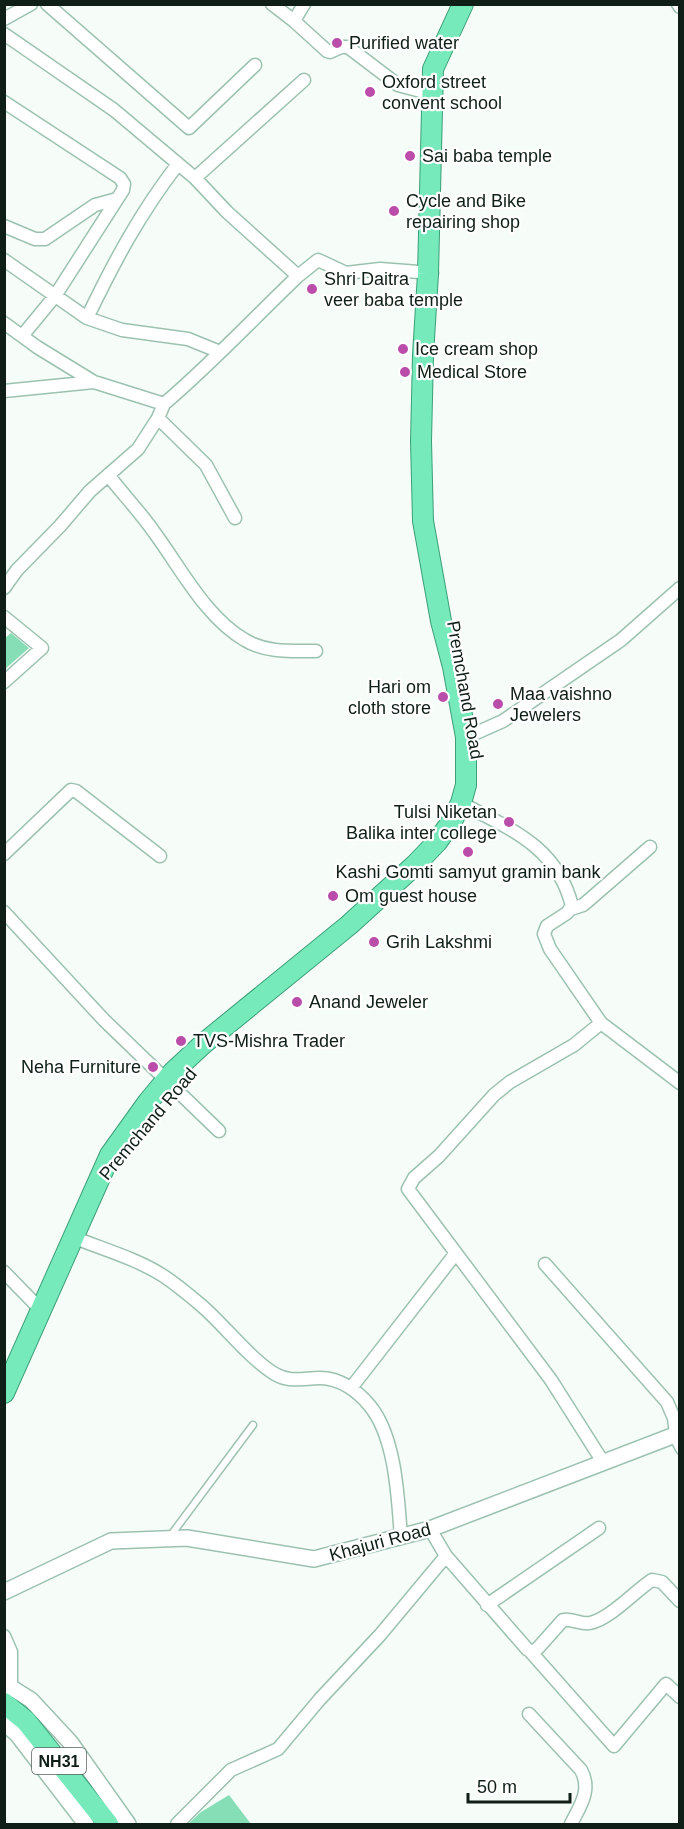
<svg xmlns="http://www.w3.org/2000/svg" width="684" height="1829" viewBox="0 0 684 1829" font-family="Helvetica,sans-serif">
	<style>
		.building { fill: #86deb6 }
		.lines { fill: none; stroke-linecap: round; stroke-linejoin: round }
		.service-casing { stroke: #9cc2af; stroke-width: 9 }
		.minor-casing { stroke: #9cc2af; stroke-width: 15 }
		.tertiary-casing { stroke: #9cc2af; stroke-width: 18 }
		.trunk-casing { stroke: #3c9f78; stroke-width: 22 }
		.service { stroke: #fff; stroke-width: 6 }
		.minor { stroke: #fff; stroke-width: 12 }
		.tertiary { stroke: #fff; stroke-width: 15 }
		.trunk { stroke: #77eabc; stroke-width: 20 }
		.poi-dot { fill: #ba4caa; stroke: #fff; stroke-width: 2 }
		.labels { text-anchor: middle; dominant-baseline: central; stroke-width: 4.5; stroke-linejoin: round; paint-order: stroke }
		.shield { fill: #fff; stroke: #57625d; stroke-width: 1.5 }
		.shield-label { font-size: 16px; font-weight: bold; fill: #0f1e17 }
		.poi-label { font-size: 18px; fill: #0f1e17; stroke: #fff; text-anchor: start }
		.street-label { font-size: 18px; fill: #0f1e17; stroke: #fff }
	</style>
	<rect width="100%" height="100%" fill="#f6fdf9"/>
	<path class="building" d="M11,633L29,648L4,670V639Z
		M229,1795L251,1824H188L201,1812Z"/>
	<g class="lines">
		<g class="service-casing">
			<path id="service" d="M672,1436L680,1451
				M171,1535L253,1425"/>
		</g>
		<g class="minor-casing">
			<path id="minor" d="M47,4L189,128L255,65
				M272,4L294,21L327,51L330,52L341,47H348L398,85L432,94
				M678,4L680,7
				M4,19L31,4
				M294,21L304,4
				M4,34L114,110L195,178L227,212L298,276L318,260L346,273L380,269L432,273
				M4,102L120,178L124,184L123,190L55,296L22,336
				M195,178L304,80
				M4,226L35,239H45L95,205L117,199
				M4,260L87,318L122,330L188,339L220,352
				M87,318C114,262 140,213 178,164
				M4,323L37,347L94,382
				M4,391L94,382L164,404C211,364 253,319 298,276
				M158,418L206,465L235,518
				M108,475C123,494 140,512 154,532C180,567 206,618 245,640C266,653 292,651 316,651
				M4,588L17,570L60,526L90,491L138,449L158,418L164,404
				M4,617L42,648L4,682
				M476,733L503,721L621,640L680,588
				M461,803C510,829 557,846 572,906L567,913L547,926L544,934L550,949L601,1023L680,1083
				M4,854L71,790L76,791L160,856
				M571,909L583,905L589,900L650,847
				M4,912L104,1020L219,1131
				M601,1023L574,1045L510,1082L494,1095L439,1156L414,1178L408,1189L551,1380L603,1462
				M73,1237C102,1249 135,1258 162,1275C176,1284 189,1295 202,1306C224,1325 251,1360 275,1374C290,1383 304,1378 320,1378C340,1378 358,1391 370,1406C396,1438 398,1499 401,1538
				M545,1264L667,1402L674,1418L676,1434
				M4,1272L41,1310
				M351,1388L456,1253
				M446,1556L527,1649L532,1652L538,1648L563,1620C572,1618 581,1625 590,1623C610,1619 635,1591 652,1580L662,1582L680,1601
				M487,1605L599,1528
				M4,1636L11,1652V1688L8,1692
				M530,1651L614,1746L666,1684L680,1697
				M529,1714L581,1770C592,1790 580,1806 571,1824
				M177,1824L231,1770L278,1749L320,1699L380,1635L446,1556L430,1529"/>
		</g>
		<g class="tertiary-casing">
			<path id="tertiary" d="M4,1592L111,1541L187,1538L314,1559L430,1529L680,1433
				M4,1683L31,1700L70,1742L128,1824
				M4,1723L17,1734L86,1824"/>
		</g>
		<g class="trunk-casing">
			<path id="trunk" d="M4,1393L110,1155L148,1102L173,1072L203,1044L349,925L415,865L437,842L452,821L461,803L466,785V737L453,667L441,621L423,521L421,441L423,355L428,274L433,69L463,4
				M4,1703L26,1721L108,1824"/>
		</g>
		<use href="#service" class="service"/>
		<use href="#minor" class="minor"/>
		<use href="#tertiary" class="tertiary"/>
		<use href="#trunk" class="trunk"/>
	</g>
	<g class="poi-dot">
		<circle cx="337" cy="43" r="6"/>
		<circle cx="370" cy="92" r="6"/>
		<circle cx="410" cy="156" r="6"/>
		<circle cx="394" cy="211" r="6"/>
		<circle cx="312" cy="289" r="6"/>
		<circle cx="403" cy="349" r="6"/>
		<circle cx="405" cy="372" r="6"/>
		<circle cx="443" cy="697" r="6"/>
		<circle cx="498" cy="704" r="6"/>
		<circle cx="509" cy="822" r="6"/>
		<circle cx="468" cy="852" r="6"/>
		<circle cx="333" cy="896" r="6"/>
		<circle cx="374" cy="942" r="6"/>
		<circle cx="297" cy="1002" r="6"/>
		<circle cx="181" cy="1041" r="6"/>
		<circle cx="153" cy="1067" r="6"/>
	</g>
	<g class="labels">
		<rect class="shield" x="32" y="1748" width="54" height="26" rx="4.5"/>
		<g class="shield-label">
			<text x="59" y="1761">NH31</text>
		</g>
		<g class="poi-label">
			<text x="349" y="43">Purified water</text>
			<text x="382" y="82">Oxford street<tspan x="382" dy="21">convent school</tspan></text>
			<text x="422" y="156">Sai baba temple</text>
			<text x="406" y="201">Cycle and Bike<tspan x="406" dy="21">repairing shop</tspan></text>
			<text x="324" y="279">Shri Daitra<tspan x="324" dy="21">veer baba temple</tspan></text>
			<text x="415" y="349">Ice cream shop</text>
			<text x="417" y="372">Medical Store</text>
			<text x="431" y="687" text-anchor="end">Hari om<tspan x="431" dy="21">cloth store</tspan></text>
			<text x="510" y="694">Maa vaishno<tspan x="510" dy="21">Jewelers</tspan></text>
			<text x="497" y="812" text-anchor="end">Tulsi Niketan<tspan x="497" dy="21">Balika inter college</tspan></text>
			<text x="468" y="872" text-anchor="middle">Kashi Gomti samyut gramin bank</text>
			<text x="345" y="896">Om guest house</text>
			<text x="386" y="942">Grih Lakshmi</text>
			<text x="309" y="1002">Anand Jeweler</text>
			<text x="193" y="1041">TVS-Mishra Trader</text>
			<text x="141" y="1067" text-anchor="end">Neha Furniture</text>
		</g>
		<g class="street-label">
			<text transform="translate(465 690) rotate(80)">Premchand Road</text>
			<text transform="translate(148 1124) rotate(-50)">Premchand Road</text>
			<text transform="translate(380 1542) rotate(-15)">Khajuri Road</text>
		</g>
	</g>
	<rect width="684" height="1829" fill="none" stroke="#0f1e17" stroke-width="12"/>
	<path d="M468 1793v9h102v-9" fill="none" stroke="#0f1e17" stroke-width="3"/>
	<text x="477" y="1793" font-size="18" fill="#0f1e17" stroke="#ffffff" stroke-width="4.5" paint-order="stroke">50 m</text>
</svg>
